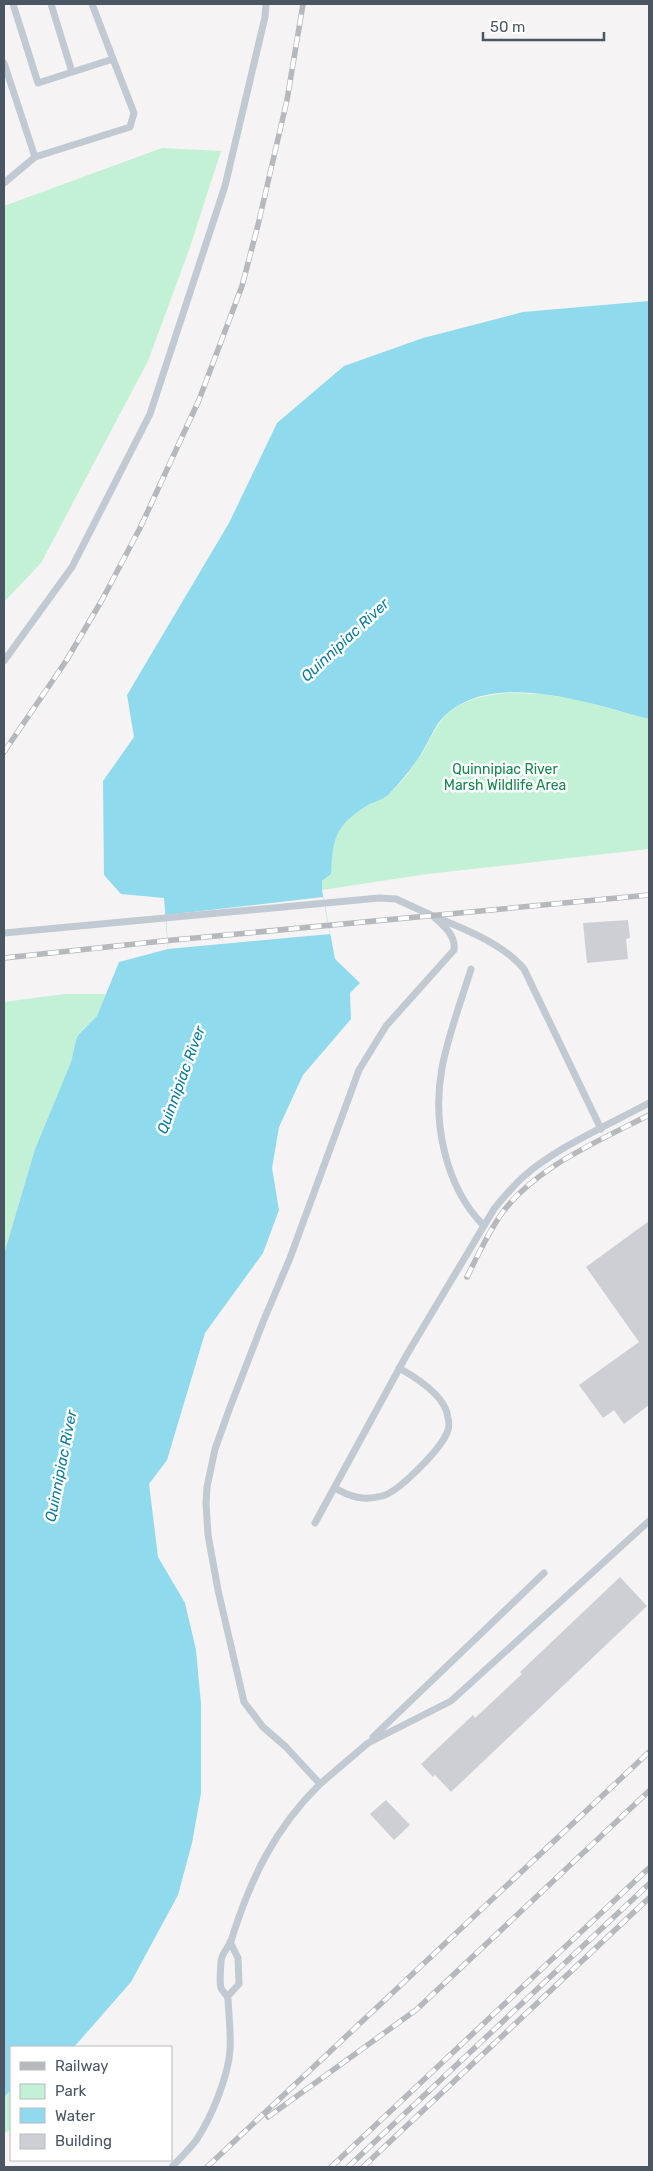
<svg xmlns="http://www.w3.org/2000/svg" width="653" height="2171" viewBox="0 0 653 2171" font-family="Rubik,sans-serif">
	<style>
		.green { fill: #c3f1d5 }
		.water { fill: #90daee }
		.pier { fill: #f5f3f3 }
		.building { fill: #cdcfd5 }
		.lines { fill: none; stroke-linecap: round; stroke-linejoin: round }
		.lane { stroke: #c1cad2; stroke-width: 7 }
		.rail-casing { stroke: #b5b8bd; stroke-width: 5.5 }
		.rail { stroke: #fff; stroke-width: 4; stroke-dasharray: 11; stroke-linecap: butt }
		.labels { text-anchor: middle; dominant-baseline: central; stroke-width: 5; stroke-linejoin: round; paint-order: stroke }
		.park-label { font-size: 14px; fill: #17864f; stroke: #fff }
		.water-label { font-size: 15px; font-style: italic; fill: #0c7c9b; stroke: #fff }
	</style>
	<rect width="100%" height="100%" fill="#f5f3f3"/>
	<path class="green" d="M162,148L221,151L189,250L148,361L41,563L4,602V206Z
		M510,693L541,694L574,699L649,719V849L427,874L322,890V881L331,874C331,862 330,847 335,836C341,824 357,812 368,805C375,801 383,799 389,794C403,782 414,766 424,750C433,735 438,720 452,710C469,698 490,694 510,693Z
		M65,994H106L97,1016L78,1034L76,1040L71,1062L35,1149L4,1254V1002Z
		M11,2090V2130L4,2133V2097Z"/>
	<path class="water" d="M649,301V719C591,704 487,666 440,721C434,728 430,739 425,747C416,764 404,778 391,792C385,799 376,801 368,805C335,826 333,837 331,874L322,881V890L335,959L360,983L350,993L351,1019L303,1075L279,1127L272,1168L279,1210L263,1253L205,1333L167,1460L149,1484L158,1557L185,1603L196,1650L201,1704V1793L192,1843L178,1895L131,1982L74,2047H11V2090L4,2097V1254L35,1149L71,1062L76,1040L78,1035L97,1016L119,962L168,949L164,898L121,894L104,875L103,781L134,737L127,695L229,523L277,423L344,366L423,338L523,312Z"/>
	<path class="pier" d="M323,897L330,934L168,949L166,915Z"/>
	<path class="building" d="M628,920L630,938L626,939L628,959L587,963L583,923Z
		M649,1221V1405L624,1424L614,1410L603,1418L579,1385L639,1342L586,1267Z
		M620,1577L647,1606L451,1792L435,1775L433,1777L421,1764L473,1715L475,1718L522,1674L520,1672Z
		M386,1800L410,1825L394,1840L370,1814Z"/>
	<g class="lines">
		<path class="lane" d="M13,4L38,83L113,59L92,4
			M51,4L72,72
			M4,63L35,157L130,127L134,113L113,59
			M4,183L35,157
			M4,661L72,567L150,414L225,186L265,17L266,4
			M4,933L379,898L396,899L433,916
			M471,969C461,1002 448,1035 442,1068C432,1121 445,1186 483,1225
			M335,1488C350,1497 364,1501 382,1496C399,1492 443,1447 448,1430C449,1427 449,1421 448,1418C446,1396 417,1378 399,1368
			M315,1523L406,1356L494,1209C503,1198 512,1187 523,1177C557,1147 608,1125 649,1103
			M373,1737L544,1573
			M320,1784L368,1743L451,1701L649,1521
			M228,1996L239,1984L238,1958L230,1942
			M172,2167C180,2158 190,2149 197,2139C212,2116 228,2077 230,2050C231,2033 229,2017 228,2000C228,1994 223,1993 221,1988C219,1982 221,1967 221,1961C222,1953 228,1948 231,1941C250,1880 274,1829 320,1784L286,1747L263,1727L244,1702L218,1590L208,1535L206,1503L207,1487L215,1449L229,1410L263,1322L290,1258L359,1070L386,1026L454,950C456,935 443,925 433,916C462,928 504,944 524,969L601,1129"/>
		<g class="rail-casing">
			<path id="rail" d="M4,752L66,661L102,600L140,528L199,400L242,286L258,225L287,100L303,4
				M4,958L163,941L649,895
				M467,1277C477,1257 487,1235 500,1216C533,1168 599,1141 649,1115
				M268,2117L416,2010L649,1791
				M207,2167L649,1752
				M331,2167L649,1868
				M348,2167L649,1884
				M363,2167L649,1898"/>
		</g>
		<use href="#rail" class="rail"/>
	</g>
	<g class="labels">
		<g class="park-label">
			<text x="505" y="769">Quinnipiac River<tspan x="505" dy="16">Marsh Wildlife Area</tspan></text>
		</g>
		<g class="water-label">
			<text transform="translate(345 640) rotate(-43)">Quinnipiac River</text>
			<text transform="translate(181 1080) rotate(-70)">Quinnipiac River</text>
			<text transform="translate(61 1466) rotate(-79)">Quinnipiac River</text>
		</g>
	</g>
	<rect width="653" height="2171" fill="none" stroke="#4a5661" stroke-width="10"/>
	<rect x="10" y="2046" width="162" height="115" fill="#ffffff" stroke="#b7bbc0"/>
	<rect x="20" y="2062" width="25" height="8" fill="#b5b8bd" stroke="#b7bbc0"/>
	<text x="55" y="2071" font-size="15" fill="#4a5661">Railway</text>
	<rect x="20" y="2084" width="25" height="15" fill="#c3f1d5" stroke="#b7bbc0"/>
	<text x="55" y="2096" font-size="15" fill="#4a5661">Park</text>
	<rect x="20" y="2108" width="25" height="15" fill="#90daee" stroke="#b7bbc0"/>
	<text x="55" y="2121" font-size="15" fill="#4a5661">Water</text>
	<rect x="20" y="2134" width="25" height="15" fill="#cdcfd5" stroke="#b7bbc0"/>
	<text x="55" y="2146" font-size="15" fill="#4a5661">Building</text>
	<path d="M483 32v8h121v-8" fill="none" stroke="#4a5661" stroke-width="2.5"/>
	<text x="490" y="32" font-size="15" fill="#4a5661" stroke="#ffffff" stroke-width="4" paint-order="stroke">50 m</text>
</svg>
